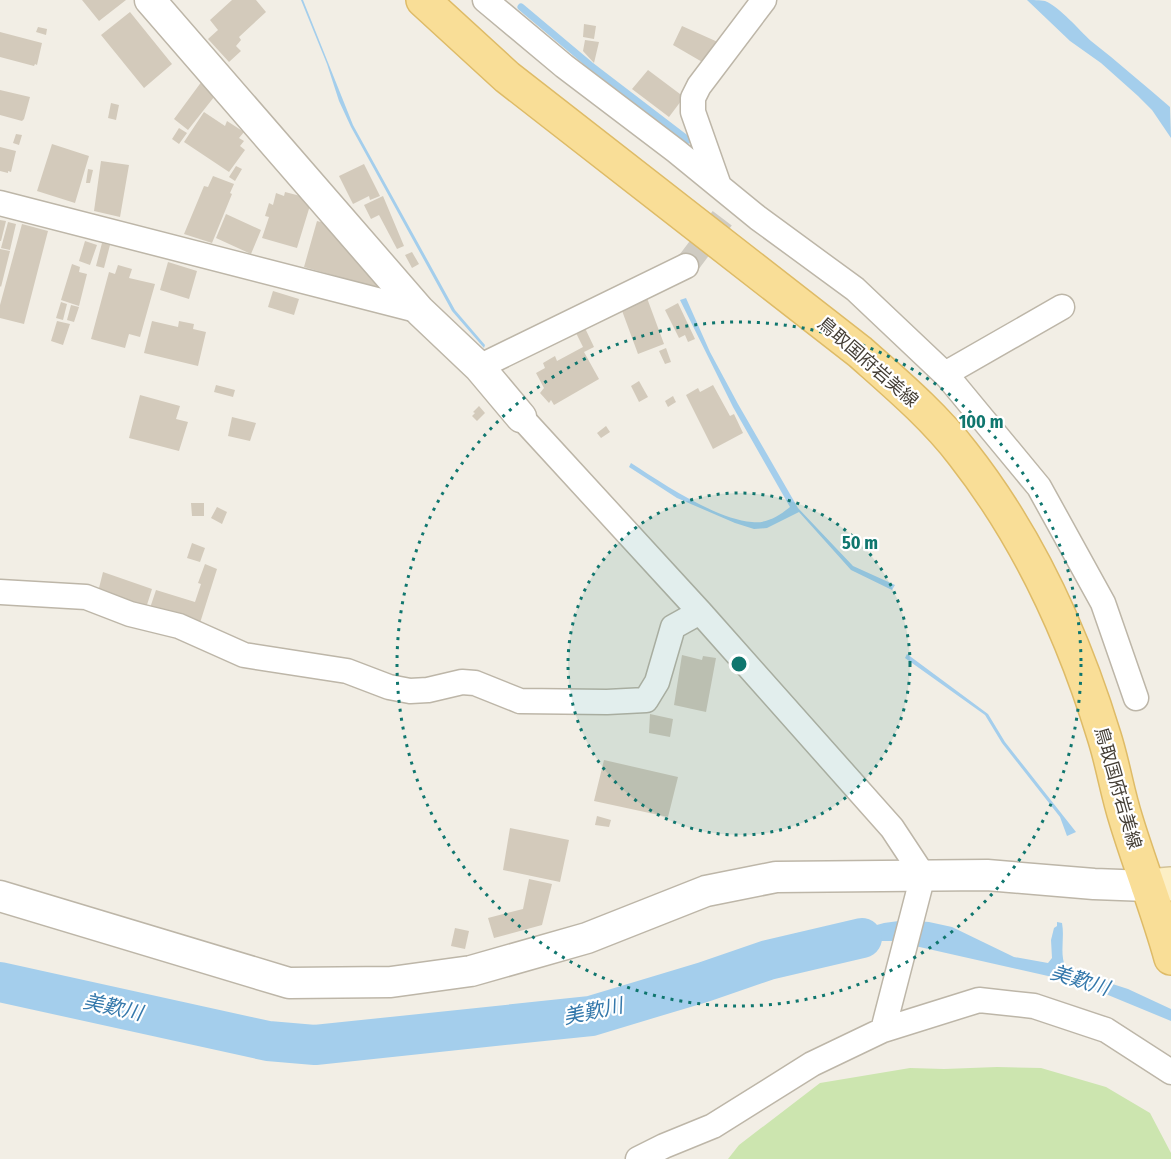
<svg xmlns="http://www.w3.org/2000/svg" width="1171" height="1159" viewBox="0 0 1171 1159" font-family="'Fira Sans Condensed','Noto Sans JP',sans-serif">
	<style>
		.green { fill: #cce5af }
		.water { fill: #a4ceec }
		.lines { fill: none; stroke-linecap: round; stroke-linejoin: round }
		.stream { stroke: #a4ceec; stroke-width: 7 }
		.river { stroke: #a4ceec; stroke-width: 40 }
		.building { fill: #d3cabb }
		.minor-tunnel { stroke: #cfcbc2; stroke-width: 24; stroke-dasharray: 24 12; stroke-linecap: butt }
		.minor-casing { stroke: #bdb6a8; stroke-width: 27 }
		.tertiary-casing { stroke: #bdb6a8; stroke-width: 33 }
		.secondary-casing { stroke: #d3c399; stroke-width: 36 }
		.primary-casing { stroke: #debb67; stroke-width: 36 }
		.minor { stroke: #fff; stroke-width: 24 }
		.tertiary { stroke: #fff; stroke-width: 30 }
		.secondary { stroke: #fcefc5; stroke-width: 33 }
		.primary { stroke: #f9de97; stroke-width: 33 }
		.ring { fill: none; stroke: #0f766e; stroke-width: 3; stroke-dasharray: 3 6 }
		.labels { text-anchor: middle; dominant-baseline: central; stroke-width: 4.5; stroke-linejoin: round; paint-order: stroke }
		.street-label { font-size: 18px; fill: #443e35; stroke: #fff }
		.water-label { font-size: 20px; font-style: italic; fill: #3478ab; stroke: #fff }
		.centre { fill: #0f766e; stroke: #fff; stroke-width: 3 }
		.ring-label { font-size: 18px; text-anchor: middle; font-weight: bold; fill: #0f766e; stroke: #fff; stroke-width: 4.5; stroke-linejoin: round; paint-order: stroke }
	</style>
	<rect width="100%" height="100%" fill="#f2eee5"/>
	<path class="green" d="M997,1067L1041,1068L1106,1087L1150,1113L1171,1153V1159H728L739,1145L820,1083L910,1068L944,1069Z"/>
	<path class="water" d="M301,0H303L353,125L455,310L485,345L484,348L452,311L351,127L339,101L327,64Z
		M1027,0C1032,0 1041,0 1045,1C1060,7 1079,30 1091,41C1118,62 1144,85 1170,107L1171,138L1152,110L1138,96L1101,63L1070,41Z
		M686,298L710,352L738,404L798,508L853,566L895,585L892,590L851,570L799,512L767,528L754,529L735,523L677,498L629,467L631,463C662,483 715,519 752,522C766,524 779,516 790,507L733,407L680,300Z
		M907,654L988,714L1005,742L1076,832L1067,836L1060,817L1002,743L985,715L905,658Z
		M906,920L929,922L952,927L1014,957L1048,963L1052,958L1051,940L1054,928L1057,926V922L1062,923C1065,939 1059,953 1066,969L1128,989L1171,1009V1021L1079,983L893,941H875L813,957L808,944L884,923Z"/>
	<g class="lines">
		<path class="stream" d="M521,7L590,65L688,140"/>
		<path class="river" d="M0,982L268,1041L315,1045L591,1016L704,982L768,960L862,938"/>
	</g>
	<path class="building" d="M82,0H126L99,21Z
		M232,0H256L266,12L239,37L241,40L236,46L241,51L229,62L208,39L218,30L210,20Z
		M130,12L172,64L144,88L101,35Z
		M584,24L596,26L594,39L583,37Z
		M682,26L720,43L713,54L709,52L704,63L673,45Z
		M38,27L47,29L46,35L36,32Z
		M0,32L42,43L37,65L35,64L34,66L0,57Z
		M585,40L599,42L594,63L583,51Z
		M648,70L684,97L669,117L632,89Z
		M205,77L218,92L188,130L174,119Z
		M0,90L30,97L24,119L22,121L0,115Z
		M111,103L119,105L116,120L108,118Z
		M204,112L225,126L227,121L244,132L239,138L244,141L240,146L245,150L229,172L184,142Z
		M179,128L187,133L179,144L172,139Z
		M16,134L22,135L19,145L13,143Z
		M52,144L89,156L75,203L37,191Z
		M0,147L16,151L11,172L8,171V173L0,171Z
		M101,161L129,165L120,217L94,211Z
		M364,164L380,196L370,200L369,196L353,204L339,176Z
		M236,166L242,169L235,181L229,177Z
		M88,169L93,170L90,183H86Z
		M213,176L234,184L230,193L232,194L212,243L184,234L204,186L208,187Z
		M285,192L312,199L297,248L262,238L269,217L265,216L269,203L273,205L276,193L284,196Z
		M383,196L404,246L397,249L379,215L371,219L364,205Z
		M226,214L261,230L251,254L216,238Z
		M0,220L6,221L1,241H0Z
		M317,221L339,227L381,289L304,267Z
		M8,222L16,224L10,250L1,248Z
		M22,224L48,231L24,324L0,318V305Z
		M85,241L97,245L90,265L79,261Z
		M102,243L110,245L104,268L96,266Z
		M0,249L10,251L1,287L0,286Z
		M412,252L419,264L412,268L405,255Z
		M168,262L197,271L189,299L160,290Z
		M72,264L80,267L79,272L87,274L79,306L61,300Z
		M118,265L132,269L129,278L155,284L140,337L129,334L125,348L91,339L109,272L115,274Z
		M273,291L299,299L294,315L268,307Z
		M647,298L664,344L638,354L621,308Z
		M61,302L67,304L63,320L56,318Z
		M678,303L695,339L688,342L685,335L679,338L665,310Z
		M71,305L79,307L74,322L67,320Z
		M57,321L70,324L63,345L51,341Z
		M152,321L178,327L179,321L194,324L193,329L206,332L198,366L144,353Z
		M584,326L594,347L584,352L599,379L554,405L551,400L549,403L540,393L544,388L536,373L545,368L543,363L555,356L557,361L583,347L575,331Z
		M666,348L671,362L665,364L659,351Z
		M639,381L648,397L639,402L631,386Z
		M216,385L235,390L233,397L214,392Z
		M713,385L730,416L734,414L743,433L713,449L686,395L698,388L700,392Z
		M140,395L180,406L176,419L188,422L179,451L129,438Z
		M673,396L676,402L668,407L665,401Z
		M479,406L485,413L477,421L472,416L475,413L473,412Z
		M232,417L256,423L250,441L228,436Z
		M606,426L610,432L601,438L597,433Z
		M191,503H204V516H192Z
		M217,507L227,512L222,524L211,518Z
		M192,543L205,548L200,562L187,558Z
		M205,564L217,569L200,623L150,608L156,590L195,602L201,584L198,583Z
		M103,572L152,589L146,608L98,592Z
		M682,655L702,660L703,656L716,658L706,712L674,705Z
		M650,714L673,719L670,737L649,733Z
		M604,760L678,777L668,817L594,801Z
		M597,816L611,820L609,827L595,825Z
		M510,828L569,840L560,882L503,870Z
		M529,879L552,884L542,925L494,938L488,918L523,909Z
		M455,928L469,931L465,949L451,946Z"/>
	<g class="lines">
		<path class="minor-tunnel" d="M686,266L736,200"/>
		<g class="minor-casing">
			<path id="minor" d="M485,0L564,66L676,151L758,218L855,289L948,377L1039,487L1103,603L1136,698
				M718,183L693,112V98L699,86L764,0
				M0,203L420,311
				M479,367L686,266
				M945,374L1062,307
				M521,417L700,612L892,828L923,875L883,1030
				M0,592L86,597L130,614L179,626L244,655L347,671L389,687L410,691L428,690L462,682L475,683L520,701L607,702L646,700L657,682L673,627L700,612
				M638,1159L664,1146L713,1126L812,1064L883,1030L979,1000L1034,1006L1106,1030L1171,1072"/>
		</g>
		<g class="tertiary-casing">
			<path id="tertiary" d="M150,0L420,311L479,367L521,417
				M0,896L289,983L391,982L471,971L587,938L706,891L776,877L987,875L1094,884L1148,886"/>
		</g>
		<g class="secondary-casing">
			<path id="secondary" d="M1148,886L1171,884"/>
		</g>
		<g class="primary-casing">
			<path id="primary" d="M423,0L507,77L860,352C896,384 934,416 963,454C1029,538 1073,635 1104,736C1113,764 1117,792 1126,820C1140,866 1158,911 1171,958"/>
		</g>
		<use href="#minor" class="minor"/>
		<use href="#tertiary" class="tertiary"/>
		<use href="#secondary" class="secondary"/>
		<use href="#primary" class="primary"/>
	</g>
	<circle cx="739" cy="664" r="171" fill="#0f766e" fill-opacity=".12"/>
	<g class="ring">
		<circle cx="739" cy="664" r="171"/>
		<circle cx="739" cy="664" r="342"/>
	</g>
	<g class="labels">
		<g class="street-label">
			<text transform="translate(868 362) rotate(41)">鳥取国府岩美線</text>
			<text transform="translate(1118 788) rotate(74)">鳥取国府岩美線</text>
		</g>
		<g class="water-label">
			<text transform="translate(1080 980) rotate(17)">美歎川</text>
			<text transform="translate(113 1007) rotate(12)">美歎川</text>
			<text transform="translate(593 1011) rotate(-12)">美歎川</text>
		</g>
	</g>
	<circle cx="739" cy="664" r="9" class="centre"/>
	<g class="ring-label">
		<text x="981" y="428">100 m</text>
		<text x="860" y="549">50 m</text>
	</g>
</svg>
